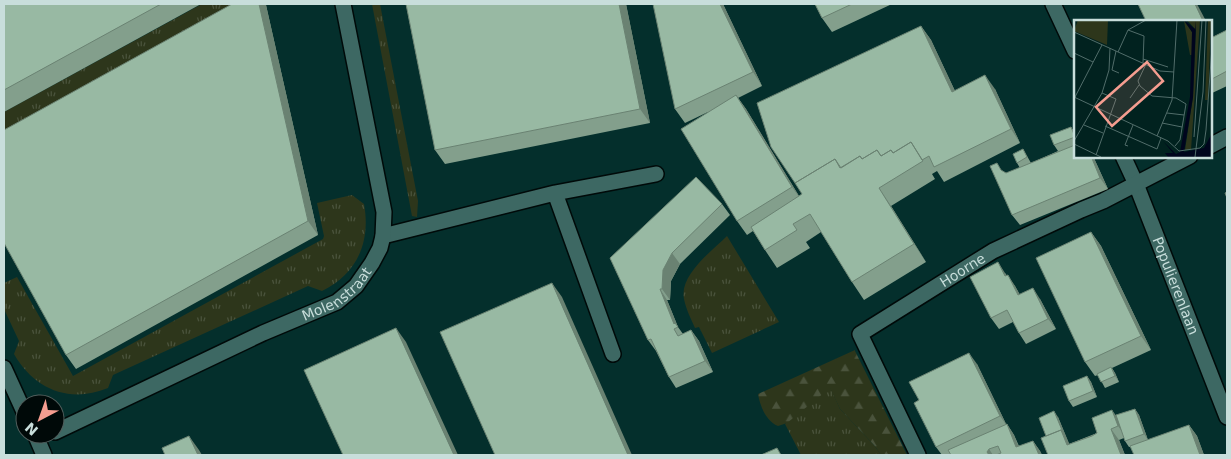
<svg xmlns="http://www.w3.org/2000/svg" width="1231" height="459" viewBox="0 0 1231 459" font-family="'DejaVu Sans',sans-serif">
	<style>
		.built { fill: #042f2c; fill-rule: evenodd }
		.grass { fill: url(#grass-tufts) }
		.forest { fill: url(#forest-firs) }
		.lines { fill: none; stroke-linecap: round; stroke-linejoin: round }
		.lane-casing { stroke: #000a09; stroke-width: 18 }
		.street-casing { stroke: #000a09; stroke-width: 18 }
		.lane { stroke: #3d6863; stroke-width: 15 }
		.street { stroke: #3d6863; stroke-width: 15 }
		.wall { fill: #839f8c }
		.shaded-wall { fill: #6a8272 }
		.building { fill: #98b9a3; stroke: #6a8272 }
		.labels { text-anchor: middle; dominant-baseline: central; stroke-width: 5; stroke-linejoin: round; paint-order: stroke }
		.street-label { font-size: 14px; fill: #c8dedb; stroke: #000908 }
		.inset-road { fill: none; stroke: #516d6a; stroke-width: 1 }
		.view { fill: #f59d90; fill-opacity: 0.15; stroke: #f59d90; stroke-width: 2.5 }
		.inset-edge { fill: none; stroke: #c8dedb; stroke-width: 2.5 }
	</style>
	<defs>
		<pattern id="grass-tufts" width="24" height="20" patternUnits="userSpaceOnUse" patternTransform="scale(1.25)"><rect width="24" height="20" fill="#2d361b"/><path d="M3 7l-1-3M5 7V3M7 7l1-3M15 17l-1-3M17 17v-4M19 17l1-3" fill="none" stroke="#4a533c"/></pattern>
		<pattern id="forest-firs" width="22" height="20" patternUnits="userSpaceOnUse" patternTransform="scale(1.25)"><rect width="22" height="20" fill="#2d361b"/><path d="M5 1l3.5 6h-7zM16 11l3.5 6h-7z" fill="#4a533c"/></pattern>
	</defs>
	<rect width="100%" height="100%" fill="#01221f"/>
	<path class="built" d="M4,4H1227V455H4ZM1075,21H1210V156H1075ZM25,404H55V434H25Z"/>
	<path class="grass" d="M202,4H266L4,149V112Z
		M372,4H380L418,201L417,217L412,216Z
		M352,195L364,204C371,242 357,274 322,291L308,286L113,375L108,388C69,404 34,389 14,354L19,341L4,309V283L17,277L73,376L323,239L324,236L317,203Z
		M727,236L779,322L712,353L699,327L695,328C691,319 686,309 684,299C679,275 712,251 727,236Z
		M830,387L840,409L874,445L881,455H801L785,424Z"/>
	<path class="forest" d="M855,350V351L907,455H881L874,445L840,409L830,388L787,423L778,426C766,421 760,406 758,394Z"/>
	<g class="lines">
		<g class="lane-casing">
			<path id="lane" d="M555,193L613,354
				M383,236L555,193L656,174"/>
		</g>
		<g class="street-casing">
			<g id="street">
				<path d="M1053,4L1075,51"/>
				<path d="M1210,146L1227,137"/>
				<path id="s1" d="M1123,156L1136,184L1227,417"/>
				<path d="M4,368L25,414"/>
				<path id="s2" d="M55,432L263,333L337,302L356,286L372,263L380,248L383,236L384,212L343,4"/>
				<path d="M35,434L44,455"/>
				<path id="s3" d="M918,455L860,334L993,251L1081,210L1103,201L1190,156"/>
			</g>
		</g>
		<use href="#lane" class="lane"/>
		<use href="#street" class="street"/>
	</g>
	<path class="wall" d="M4,4H201L4,112Z
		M232,4H266V5L318,235L76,369L66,355Z
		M406,4H626L650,123L445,164L435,150Z
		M723,4L762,86L738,98L746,109L799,196L802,194L921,26L931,40L955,91L995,89L1020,143L944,182L937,171L932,174L935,179L891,206L926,262L864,300L852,282L821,232L806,242L810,248L777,268L765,250L753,231L747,235L737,221L708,112L685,123L675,109Z
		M815,4H892L832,32L822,18Z
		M1210,30L1213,37L1227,30V86L1210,94Z
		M1071,127L1075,133V156H1093L1108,189L1020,225L1012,215L1004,172L1006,173L1020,168L1017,163L1023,149L1031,163L1058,151L1054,145Z
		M722,204L730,215L680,264L671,281L670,300H667L678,327L683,334L691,330L699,341L713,372L676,388L669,377L656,351L648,340L610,258Z
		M1091,232L1101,246L1151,350L1112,368L1115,373L1119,382L1105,388L1098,375L1095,376L1085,362Z
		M1005,273L1015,286L1020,295L1040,299L1056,329L1026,344L1019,333L1013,322L999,329L991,318Z
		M977,364L1006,424H1007L1014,435L1019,446L1033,441L1040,451L1042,455H951V454L948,455H942L936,447L919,400Z
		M1087,376L1091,382L1097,397L1073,407L1069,401Z
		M1135,409L1139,415L1148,440L1189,425L1197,436L1204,455H1134L1131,447H1129L1125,441L1124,438L1119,440L1125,455H1048L1046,436L1058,417L1069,444L1097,433L1116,415Z"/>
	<path class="shaded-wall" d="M259,4H266V5L318,235L308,221Z
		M619,4H626L650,123L640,109Z
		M720,4H723L762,86L753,72Z
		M1195,4H1197L1206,21H1203Z
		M921,26L931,40L962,106L952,92Z
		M1210,30L1219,49L1210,36Z
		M985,75L995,89L1020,143L1011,129Z
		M736,95L746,109L802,201L792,187Z
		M1091,156H1093L1108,189L1100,178Z
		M879,188L891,206L926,262L914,244Z
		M1091,232L1101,246L1151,350L1141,336Z
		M672,253L680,264L671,281L670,300L662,289L663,270Z
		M998,262L1005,273L1012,287L1005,276Z
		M1008,275L1015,286L1026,306L1018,295Z
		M552,283L562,297L632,455H628Z
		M1033,288L1040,299L1056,329L1048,319Z
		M660,289L667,300L678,327L685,338L678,327L674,324Z
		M396,328L406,342L458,455H454Z
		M691,330L699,341L713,372L705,361Z
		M969,353L977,364L1007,426L1000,416Z
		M1111,367L1115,373L1119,382L1115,376Z
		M1087,376L1091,382L1097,397L1093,391Z
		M1135,409L1139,415L1148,440L1144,434Z
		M1112,410L1120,421L1126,437L1118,426Z
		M1054,411L1058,417L1074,455L1067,445Z
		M1007,424L1014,435L1022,455L1016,447Z
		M1189,425L1197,436L1204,455H1200Z
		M1111,429L1119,440L1125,455H1121Z
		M189,436L199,450L202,455H198Z
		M1033,441L1040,451L1042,455H1039Z
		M989,449L993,455H989L987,452Z"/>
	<path class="building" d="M4,4H161L4,90Z
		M232,4H259L308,221L66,355L4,243V130Z
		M406,4H619L640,109L435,150Z
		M653,4H720L753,72L675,109Z
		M815,4H852L822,18Z
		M1138,4H1195L1203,21H1146Z
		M921,26L952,92L985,75L1011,129L934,167L929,156L922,160L911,142L893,153L891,150L881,156L877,150L862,159L860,156L841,168L835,159L795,183L771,147L757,103Z
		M1227,30V71L1210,80V36L1211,38Z
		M736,95L792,187L737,221L681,129Z
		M1071,127L1075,137L1054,145L1050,135Z
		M911,142L923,161L879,188L914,244L852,282L810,214L793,224L797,230L765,250L751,227L802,194L795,183L835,159L840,168L860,156L862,159L877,150L881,156L891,150L893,153Z
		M1075,145V156H1091L1100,178L1012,215L990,166L997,163L1001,170L1006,173Z
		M1023,149L1027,157L1017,163L1013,154Z
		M696,177L722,204L672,253L663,270L662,289H660L674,324L675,323L678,327L674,329L678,336L691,330L705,361L669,377L651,339L648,340L610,258Z
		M1227,192V198L1225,193Z
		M1091,232L1141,336L1085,362L1036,258Z
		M998,262L1005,276L1008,275L1018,295L1033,288L1048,319L1019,333L1007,310L991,318L970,277Z
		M552,283L628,455H495L440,332Z
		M396,328L454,455H343L304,370Z
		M969,353L1000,416L936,447L914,403L919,400L909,382Z
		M1111,367L1115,376L1101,382L1097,374Z
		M1087,376L1093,391L1069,401L1063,386Z
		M1135,409L1144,434L1125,441L1116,415Z
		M1112,410L1118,426L1111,429L1121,455H1048L1041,438L1061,430L1067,445L1092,436L1097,433L1092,418Z
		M1054,411L1064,435L1061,430L1046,436L1039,418Z
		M1007,424L1016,447L1033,441L1039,455H996L1001,453L998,446L989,449L987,452L989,455H951L948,450Z
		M1189,425L1200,455H1134L1130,446Z
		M189,436L198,455H165L162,448Z
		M777,448L781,455H761Z"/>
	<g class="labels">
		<g class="street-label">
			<text stroke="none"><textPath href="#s3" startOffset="255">Hoorne</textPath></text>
			<text stroke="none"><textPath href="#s1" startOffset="140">Populierenlaan</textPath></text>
			<text stroke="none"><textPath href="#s2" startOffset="315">Molenstraat</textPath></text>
		</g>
	</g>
	<g transform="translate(1074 20)">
		<rect width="138" height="138" fill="#01221f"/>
		<path d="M4,0H34L33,25L0,11ZM134,0H137L134,80H131Z" fill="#2d361b"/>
		<path d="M113,0H126L117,130H111L119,77L122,10ZM110,1L118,12L119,35H116Z" fill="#2d361b"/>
		<path d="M110,0L121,9L122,0L119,77L110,132L130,128L137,115V137H94L91,133H99L89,121L102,134L106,132L116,77L118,12Z" fill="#00051d"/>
		<path class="inset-road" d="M54,10L72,0M0,12L86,51L100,52M42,31L38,50L45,53M44,32L54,10L70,16L69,43M0,33L19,42M69,39L94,47M72,44L64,61L66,66L78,76L102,78L112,84L106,120L101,126M0,77L94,121L105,131L126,128L130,124L132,110L138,27M1,77L28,25M56,78L65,65M93,93L110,95M88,103L108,107M10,105L29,113M31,106L83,129L87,118M83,116L98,80L103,0M120,117L128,0M0,121L28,73L35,50L36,28M0,124L27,137M54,126L51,125L59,105M22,135L42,79L28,73M121,137L129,72L132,0"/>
		<path class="view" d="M73,42L89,61L38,106L22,87Z"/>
		<rect width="138" height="138" class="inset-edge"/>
	</g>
	<rect width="1231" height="459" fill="none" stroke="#c8dedb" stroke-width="10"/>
	<g transform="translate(40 419) rotate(221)"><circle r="24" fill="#000908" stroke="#505e5c"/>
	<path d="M0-4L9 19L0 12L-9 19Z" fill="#f59d90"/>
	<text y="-8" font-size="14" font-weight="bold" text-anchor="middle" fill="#c8dedb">N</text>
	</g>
</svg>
